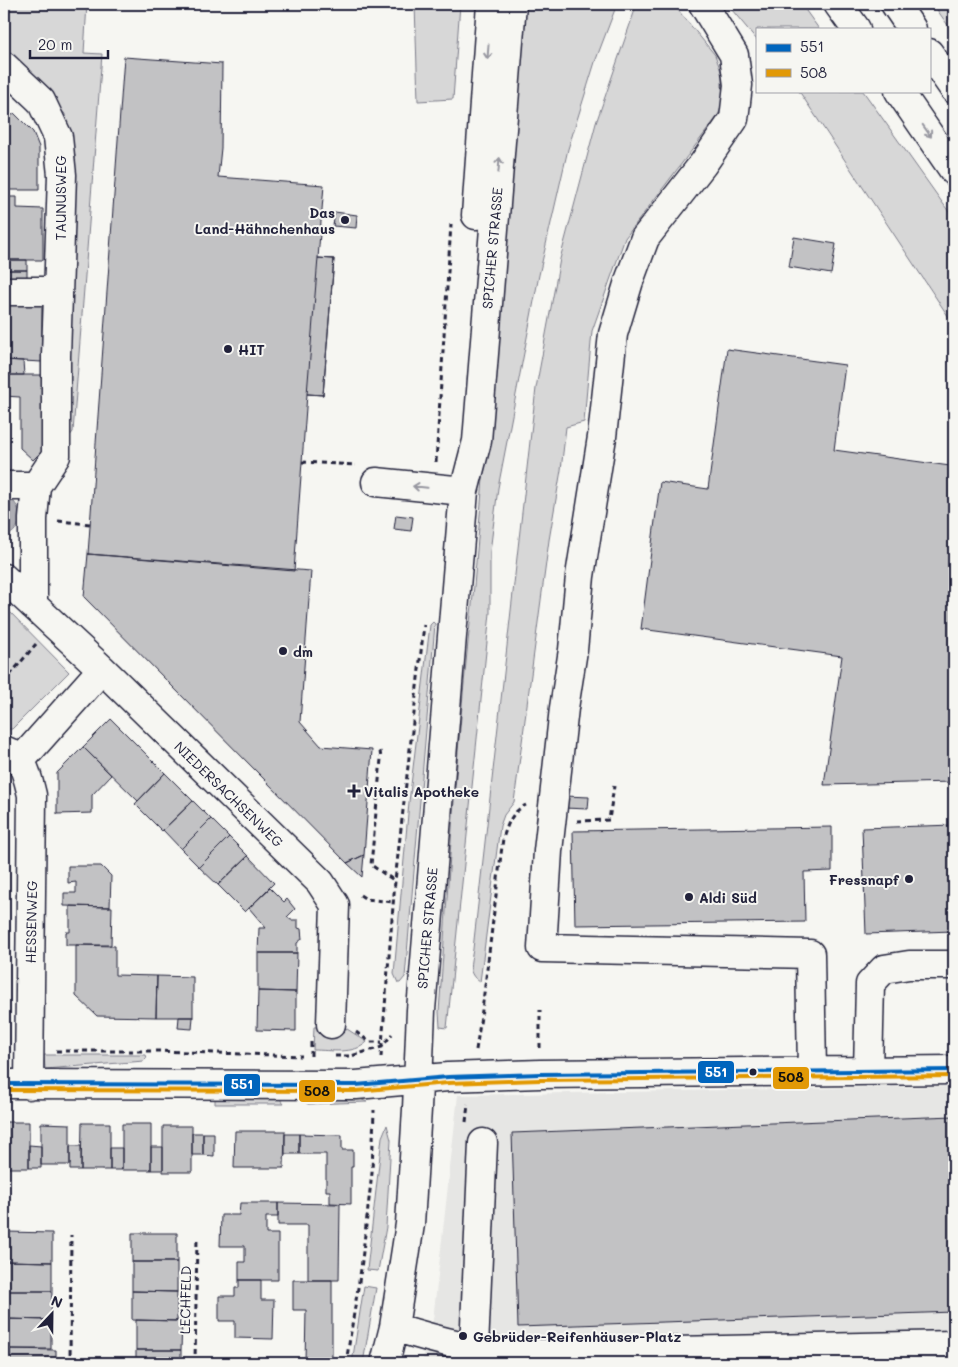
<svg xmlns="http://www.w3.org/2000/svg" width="958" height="1367" viewBox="0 0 958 1367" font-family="Mali,sans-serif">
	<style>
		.built { fill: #e6e6e4 }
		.green { fill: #d7d7d7; stroke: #7c7c89 }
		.water { fill: #adadb3; stroke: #757583 }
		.building { fill: #c2c2c4; stroke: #22223b }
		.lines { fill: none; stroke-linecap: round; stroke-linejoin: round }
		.minor-casing { stroke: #22223b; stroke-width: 31 }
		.highway-casing { stroke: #22223b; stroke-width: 31 }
		.path { stroke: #22223b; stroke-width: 3; stroke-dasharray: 5 4; stroke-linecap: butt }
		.minor { stroke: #f6f6f2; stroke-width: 28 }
		.highway { stroke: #f6f6f2; stroke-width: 28 }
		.bus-1-casing { stroke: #f6f6f2; stroke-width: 8 }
		.bus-2-casing { stroke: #f6f6f2; stroke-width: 8 }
		.bus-1 { stroke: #0065bd; stroke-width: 4 }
		.bus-2 { stroke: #e29906; stroke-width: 4 }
		.oneway { stroke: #9797a0 }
		.poi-dot { fill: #22223b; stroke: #f6f6f2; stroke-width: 2 }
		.labels { text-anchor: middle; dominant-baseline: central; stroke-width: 4; stroke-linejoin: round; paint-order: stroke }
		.street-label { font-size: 14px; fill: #22223b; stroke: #f6f6f2 }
		.poi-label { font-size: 14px; font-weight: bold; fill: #22223b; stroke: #f6f6f2; text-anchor: start }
		.line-badge { stroke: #f6f6f2; stroke-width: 2 }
		.badge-label { font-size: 14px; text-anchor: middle; font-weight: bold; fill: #fff }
		.pale-badge-label { font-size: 14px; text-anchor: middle; font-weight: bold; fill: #111 }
	</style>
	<rect width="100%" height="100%" fill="#f6f6f2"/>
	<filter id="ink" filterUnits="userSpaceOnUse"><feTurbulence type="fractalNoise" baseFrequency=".02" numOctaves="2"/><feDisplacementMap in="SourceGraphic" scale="10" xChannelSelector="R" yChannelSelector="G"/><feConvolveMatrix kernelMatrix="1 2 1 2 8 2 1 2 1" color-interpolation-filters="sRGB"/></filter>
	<g filter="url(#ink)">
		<path class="built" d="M954,1086V1363H422L433,1320L458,1095Z"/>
		<path class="green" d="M4,4H87L84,53L102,54L73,432L66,441L70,371L64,365L65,114L4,51Z
			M415,4H460L453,99L418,101Z
			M523,4H617L595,62L568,149L539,275L498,488L490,552V613L447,1028L440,1027L439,1012C449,870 458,727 474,586Z
			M637,4H673L715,55L722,74V89L727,96L717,117L625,238L592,331L584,422L566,427L561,470L549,540L514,802L504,815L500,826L480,982C466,973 471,963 473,949L536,388L560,259L596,123Z
			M727,4H801L819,29H757V40Z
			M933,4H954V34Z
			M799,91H863L954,219V325Z
			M4,606L69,672L12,729H4Z
			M433,622L435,624L405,977L400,983H398L394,974L409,802L430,625Z
			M314,1027H344L367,1042C354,1055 330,1050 313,1050Z
			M44,1055H146L147,1058L144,1061L45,1069Z
			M215,1098H279L284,1104H215Z
			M298,1098H358L367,1102L308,1104Z
			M387,1125L391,1140L386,1227L378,1271L367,1270L382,1137Z
			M364,1286L376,1288L363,1363H352Z"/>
		<path class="water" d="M4,496C7,498 12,500 14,502C25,515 19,533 4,537Z"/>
		<path class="building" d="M124,57L222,64L221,148L218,177L324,185L318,258L334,259L323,395L307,394L294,571L88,554Z
			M14,113L33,132L39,147V190H9V168H4V124Z
			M4,197H17V208L43,209V260H8V221H4Z
			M335,212L357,215L356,228L333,226Z
			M794,237L836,244L831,274L789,267Z
			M318,258L334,259L323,395L307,394Z
			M4,260H27V270H4Z
			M4,270H27V282L4,281Z
			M4,301L42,302V362L4,360Z
			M727,349L845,365L834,450L950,466L954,475V782L824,785L842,656L641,629L660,482L708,489Z
			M4,360L23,361L24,375H4Z
			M4,375H45V448L33,460L20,448V397L4,396Z
			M396,515L413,517L411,531L394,529Z
			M88,554L311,571L300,722L321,746L372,750L364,855L347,863L84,597Z
			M111,719L165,773L138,801L83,747Z
			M83,747L111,775L92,795V813L57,814V773Z
			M165,773L193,801L162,831L135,804Z
			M565,796L589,797L588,809L564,808Z
			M193,801L211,819L181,849L163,830Z
			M211,819L229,837L199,867L181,849Z
			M954,825V931L866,934L862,828Z
			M832,827V871L804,872L805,922L575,925L573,831Z
			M229,837L248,856L218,885L199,867Z
			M364,855L362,877L347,863Z
			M248,856L274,883L245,912L218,885Z
			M68,866H101L111,876L110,907L64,906V893H76V882L68,883Z
			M270,888L284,902L287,899L295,909L287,917L291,920H298V928L301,929L302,939L297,943V953H258L259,928H266L249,908Z
			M70,906L112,907L111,945H66V932H70Z
			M76,945L115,946V975L157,976L156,1017L97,1016L76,996Z
			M258,953H297L296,992L258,991Z
			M157,976L193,977V1017H156Z
			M258,991L296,992V1031L257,1030Z
			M179,1017H193L192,1029L178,1028Z
			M954,1116V1312L518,1327L512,1133Z
			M4,1122H29V1168H4Z
			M41,1123L70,1124V1165H41Z
			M82,1123H110V1170H81Z
			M122,1124H151V1170H122Z
			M163,1126H192V1172H163Z
			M235,1131H285L284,1168H234Z
			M192,1133H203V1155H192Z
			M203,1133H214V1156L203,1155Z
			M285,1134H299V1154H285Z
			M299,1134L342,1135V1150H353V1167H351V1204L330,1203V1191H326V1154H299Z
			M29,1145L41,1146V1168H29Z
			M70,1146H81V1170H70Z
			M151,1147H163V1170H151Z
			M110,1148H122V1170H110Z
			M240,1203H278V1217H266V1234H278V1280H239V1262H245V1246H220L221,1215H239Z
			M278,1203L340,1204L339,1280H308V1225H278Z
			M6,1232L52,1233V1262L5,1261Z
			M132,1233H177V1262H132Z
			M5,1261L52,1262V1291H5Z
			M132,1262H177V1292L132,1291Z
			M239,1280H261V1300H274L273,1339L235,1338V1321H219V1296H235V1288H239Z
			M293,1280H332V1363L305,1362L306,1310H293Z
			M5,1291H52L51,1320L5,1319Z
			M132,1291L177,1292V1321L132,1320Z
			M5,1319L51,1320V1349H5Z
			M136,1320L182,1321L181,1350H136Z
			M10,1349L56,1350V1363H10Z
			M136,1350H181V1363H136Z"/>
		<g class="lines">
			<g class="minor-casing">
				<path id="minor" d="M703,4L734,55L738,85L734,119L703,164L645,238L629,281L613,334L602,437L580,576L573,650L564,708L548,851L542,948L810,954L812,1071
					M4,66L41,101L58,137L62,175L56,356V456L36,486
					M476,215L491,4
					M4,291H58
					M376,482L464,491
					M4,486H36
					M4,578L102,669L320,882L335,905L331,1024
					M33,605V519L36,486
					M4,750C25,757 27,776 32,795L29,1085
					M21,760L102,669
					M868,1071L870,984L884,969L909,965H954
					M4,1084L356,1085L448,1077L540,1074L954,1070
					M394,1327C441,1342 482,1352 531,1354
					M474,1348L483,1143
					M385,1363L394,1327L410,1224L417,1109L421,1010L464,491L477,441L512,4
					M531,1363V1354L954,1345"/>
			</g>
			<g class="highway-casing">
				<path id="highway" d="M838,4L856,29
					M895,4L912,29
					M929,53L954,89
					M899,91L954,171"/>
			</g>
			<path class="path" d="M302,462L356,465
				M436,462L451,224
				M58,521L90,524
				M4,682L36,644
				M380,751L381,759L371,865L395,881
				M577,821L609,820L614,786
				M360,895L366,899L394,902
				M356,1032L370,1042H382
				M540,1048V1010
				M476,1050L482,1010L503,838C508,824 511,812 526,805
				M56,1051H157L302,1056
				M311,1056V1042
				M335,1056H351L382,1047L392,1034
				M381,1057L395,881L424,625
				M466,1122L468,1104
				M70,1363L71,1235
				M195,1363L197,1237
				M346,1363L361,1269L372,1173L374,1110"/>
			<use href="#minor" class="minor"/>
			<use href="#highway" class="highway"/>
			<g class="bus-1-casing">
				<path id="bus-1" d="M4,1084L356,1085L448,1077L540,1074L954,1070"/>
			</g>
			<g class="bus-2-casing">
				<path id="bus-2" d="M4,1090L356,1091L448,1083L540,1080L954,1076"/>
			</g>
			<use href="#bus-1" class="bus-1"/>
			<use href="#bus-2" class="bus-2"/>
		</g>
		<defs><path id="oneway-shaft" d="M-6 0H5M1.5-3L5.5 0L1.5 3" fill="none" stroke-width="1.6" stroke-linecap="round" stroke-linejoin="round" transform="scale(1.25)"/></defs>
		<g class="oneway">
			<use href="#oneway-shaft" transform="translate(488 52) rotate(94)"/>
			<use href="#oneway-shaft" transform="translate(927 131) rotate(55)"/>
			<use href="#oneway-shaft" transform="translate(499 165) rotate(-85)"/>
			<use href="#oneway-shaft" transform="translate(420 487) rotate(-174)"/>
		</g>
	</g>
	<g class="poi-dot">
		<circle cx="345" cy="220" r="5"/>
		<circle cx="228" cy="349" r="5"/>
		<circle cx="283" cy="651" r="5"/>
		<path d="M351.5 783.5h5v5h5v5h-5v5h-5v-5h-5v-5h5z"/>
		<circle cx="909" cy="879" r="5"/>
		<circle cx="689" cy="897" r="5"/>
		<circle cx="753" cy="1072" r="4.5"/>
		<circle cx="463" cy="1336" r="5"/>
	</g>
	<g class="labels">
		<g class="street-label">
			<text transform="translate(60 198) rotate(-90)">TAUNUSWEG</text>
			<text transform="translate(492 248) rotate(-85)">SPICHER STRASSE</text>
			<text transform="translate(229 794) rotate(44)">NIEDERSACHSENWEG</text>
			<text transform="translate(31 922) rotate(-89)">HESSENWEG</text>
			<text transform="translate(427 928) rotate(-85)">SPICHER STRASSE</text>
			<text transform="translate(185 1300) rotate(-89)">LECHFELD</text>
		</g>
		<g class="poi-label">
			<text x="335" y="212" text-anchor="end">Das<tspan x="335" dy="16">Land-Hähnchenhaus</tspan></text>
			<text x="238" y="349">HIT</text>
			<text x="293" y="651">dm</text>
			<text x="364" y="791">Vitalis Apotheke</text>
			<text x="899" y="879" text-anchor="end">Fressnapf</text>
			<text x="699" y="897">Aldi Süd</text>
			<text x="473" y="1336">Gebrüder-Reifenhäuser-Platz</text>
		</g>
	</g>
	<g class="line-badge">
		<rect x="697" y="1060" width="38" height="24" rx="5" fill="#0065bd"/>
		<rect x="772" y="1066" width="38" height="24" rx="5" fill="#e29906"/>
		<rect x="223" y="1073" width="38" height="24" rx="5" fill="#0065bd"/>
		<rect x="298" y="1079" width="38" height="24" rx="5" fill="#e29906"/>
	</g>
	<g class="badge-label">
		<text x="716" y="1077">551</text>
		<text x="242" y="1089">551</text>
	</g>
	<g class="pale-badge-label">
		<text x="791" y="1082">508</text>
		<text x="317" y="1096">508</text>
	</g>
	<rect width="958" height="1367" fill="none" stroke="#f6f6f2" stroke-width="20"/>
	<rect x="10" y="10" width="938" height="1347" fill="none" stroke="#22223b" stroke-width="2" filter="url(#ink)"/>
	<rect x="756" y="28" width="175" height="65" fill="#f6f6f2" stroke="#a1a1a9"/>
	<rect x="766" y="44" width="25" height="8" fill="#0065bd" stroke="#a1a1a9"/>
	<text x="800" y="52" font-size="15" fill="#22223b">551</text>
	<rect x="766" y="69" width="25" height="8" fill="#e29906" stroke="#a1a1a9"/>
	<text x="800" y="78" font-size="15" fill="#22223b">508</text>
	<g transform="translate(52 1314) rotate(22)" stroke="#f6f6f2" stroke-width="4" paint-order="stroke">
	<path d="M0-4L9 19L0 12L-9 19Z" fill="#22223b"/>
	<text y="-8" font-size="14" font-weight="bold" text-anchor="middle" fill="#22223b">N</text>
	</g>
	<path d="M30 50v8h78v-8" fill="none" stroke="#22223b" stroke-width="2.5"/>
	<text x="38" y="50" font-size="15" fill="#22223b" stroke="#f6f6f2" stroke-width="4" paint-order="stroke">20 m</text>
</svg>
